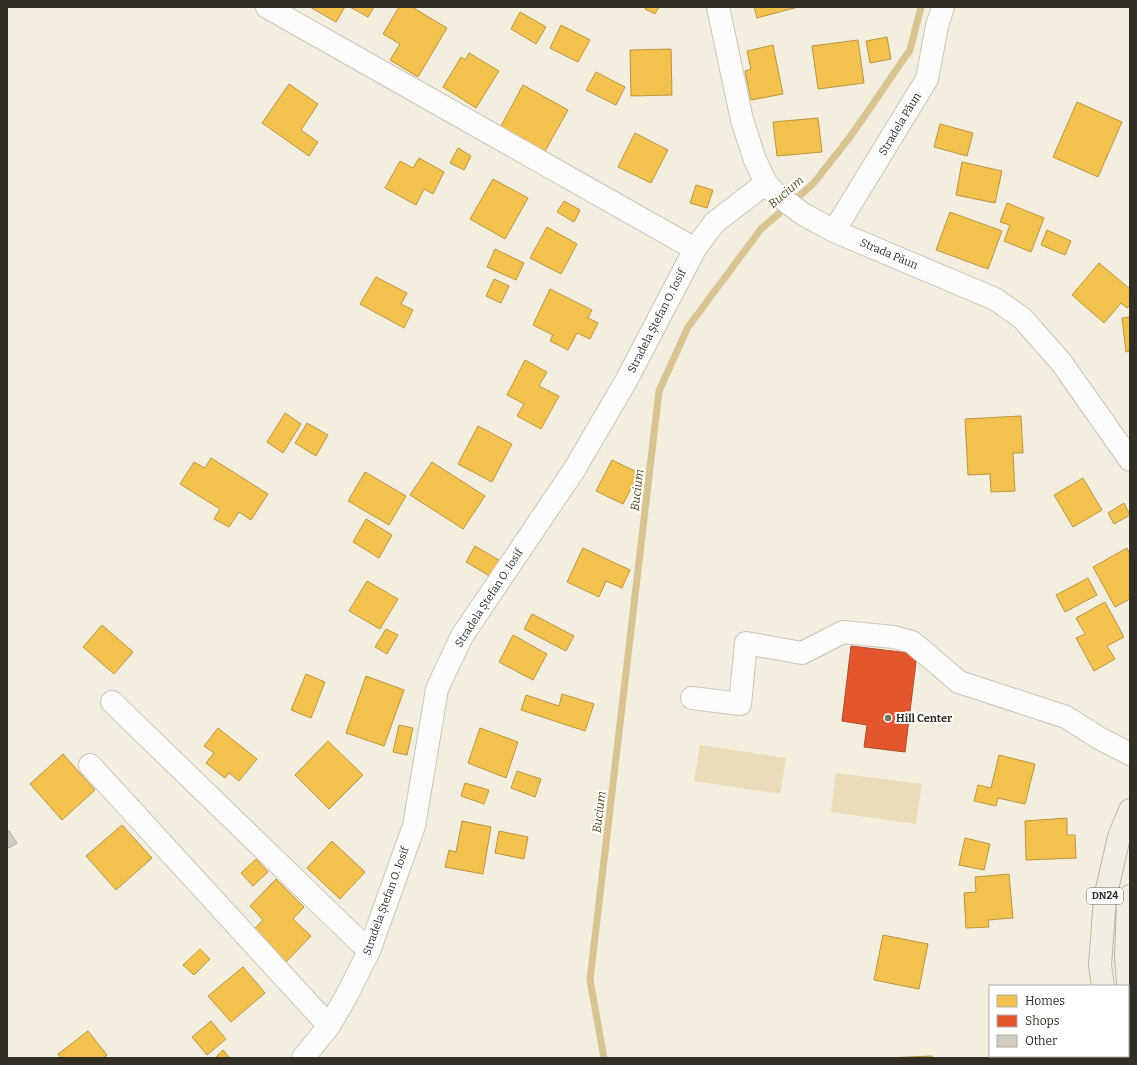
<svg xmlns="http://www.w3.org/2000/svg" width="1137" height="1065" viewBox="0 0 1137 1065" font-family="Bitter,serif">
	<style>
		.green { fill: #eadcb9 }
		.homes { fill: #f2c14e; stroke: #b99541 }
		.shops { fill: #e4572e; stroke: #af4b2b }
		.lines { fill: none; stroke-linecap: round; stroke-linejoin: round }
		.stream { stroke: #d8c492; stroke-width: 7 }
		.building { fill: #d1ccbf; stroke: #b4afa2 }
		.minor-casing { stroke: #c9c4b8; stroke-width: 24 }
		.major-casing { stroke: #beb6a0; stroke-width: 24 }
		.minor { stroke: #fdfcfa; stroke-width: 22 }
		.major { stroke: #f2eee4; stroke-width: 22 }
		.poi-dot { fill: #777164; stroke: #fff; stroke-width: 1.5 }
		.labels { text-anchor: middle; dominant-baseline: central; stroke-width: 4; stroke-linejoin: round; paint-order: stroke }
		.shield { fill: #fff; stroke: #706d65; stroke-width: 1 }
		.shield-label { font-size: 10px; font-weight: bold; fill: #332e23 }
		.street-label { font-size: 11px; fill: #332e23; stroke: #fff }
		.poi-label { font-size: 11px; font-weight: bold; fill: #332e23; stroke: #fff; text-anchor: start }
		.water-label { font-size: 12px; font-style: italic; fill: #594714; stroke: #fff }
	</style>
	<rect width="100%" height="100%" fill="#f4eede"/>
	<path class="green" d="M700,745L786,758L780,794L694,781Z
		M836,773L922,784L916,824L831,812Z"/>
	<path class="homes" d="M310,7H345L336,22Z
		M350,7H374L368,17Z
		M399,7H412L447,28L418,77L390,60L400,44L383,34Z
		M647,7H659L655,14L645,9Z
		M754,7H798L757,18Z
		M520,12L546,27L536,44L511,29Z
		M561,25L590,40L578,62L550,48Z
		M887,37L891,59L870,63L866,41Z
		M858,40L864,83L818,89L812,46Z
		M773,45L783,94L751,100L745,71L751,69L747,51Z
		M671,49L672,95L631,96L630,50Z
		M469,53L499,71L476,108L443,87L461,57L465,60Z
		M596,72L625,87L616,105L586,90Z
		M289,84L318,104L301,130L318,142L309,156L262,123Z
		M523,85L568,110L544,153L500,128Z
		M1077,102L1122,122L1098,177L1053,157Z
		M818,118L822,152L777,156L773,122Z
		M940,124L973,133L967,156L934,147Z
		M635,133L668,150L651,183L618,167Z
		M458,148L471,156L464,170L450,163Z
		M419,158L444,172L433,194L424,189L416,205L385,188L400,161L413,168Z
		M962,162L1002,171L995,203L956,195Z
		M493,179L528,198L505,239L470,219Z
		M696,185L713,190L707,208L690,203Z
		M564,201L580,210L574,222L557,212Z
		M1007,203L1044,218L1031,252L1004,241L1010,225L1000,222Z
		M950,212L1002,231L988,269L936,250Z
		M547,227L577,244L561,274L530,258Z
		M1047,230L1071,241L1065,255L1041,245Z
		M495,249L524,263L516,280L487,267Z
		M1099,263L1130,289V305L1127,308L1121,303L1104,323L1072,295Z
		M376,277L407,293L401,304L413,310L404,328L360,304Z
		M494,279L509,286L501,303L486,296Z
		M550,289L592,310L588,318L598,323L590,339L577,333L568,350L550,341L553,335L533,325Z
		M1130,317V351L1126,352L1122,318Z
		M525,360L547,372L539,386L559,396L541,429L517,416L524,404L507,395Z
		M285,413L301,424L283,453L267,442Z
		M1021,416L1023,453H1013L1015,491L991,492L990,474L968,475L965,419Z
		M307,423L328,435L316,456L295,443Z
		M478,426L512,444L492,482L458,464Z
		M211,458L268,494L251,520L239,512L229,527L214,519L220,509L180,484L194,462L205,468Z
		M612,460L639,473L623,504L596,491Z
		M432,462L485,496L463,529L410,495Z
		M365,472L406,496L389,525L348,501Z
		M1083,478L1102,510L1073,527L1054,495Z
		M1124,503L1130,515L1114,524L1108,513Z
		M366,519L392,535L379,558L353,542Z
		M475,546L502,562L493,578L466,562Z
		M583,548L630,570L622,588L606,581L599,597L567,582Z
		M1127,548L1130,555V599L1115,607L1093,567Z
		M1088,578L1097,595L1065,612L1056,595Z
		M367,581L398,599L380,629L349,611Z
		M1105,602L1124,637L1107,646L1115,659L1094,671L1076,638L1085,634L1076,618Z
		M532,614L574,636L566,651L524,629Z
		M102,625L133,652L114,674L83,647Z
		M386,629L398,635L387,654L375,647Z
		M513,635L547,654L533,680L499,662Z
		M306,674L325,682L311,718L291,710Z
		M366,676L404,690L384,746L346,733Z
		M562,694L594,704L585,731L521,710L526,695L559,706Z
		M399,725L413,728L407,755L393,752Z
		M218,728L257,759L239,781L229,773L225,778L206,763L214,753L204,746Z
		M480,728L518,742L506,778L468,763Z
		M328,741L363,775L329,809L295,775Z
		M63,754L95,790L62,820L30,784Z
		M999,755L1035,764L1025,804L998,798L996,806L974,801L978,785L991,788Z
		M517,771L541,779L535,797L511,788Z
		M465,783L489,790L484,804L461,796Z
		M1067,818V835H1075L1076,858L1026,860L1025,821Z
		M462,821L491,827L483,874L445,867L449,850L456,852Z
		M122,825L152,858L116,890L86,856Z
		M499,831L528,837L524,859L495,853Z
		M965,838L990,844L984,870L959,865Z
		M332,841L365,872L340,899L307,868Z
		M256,859L268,872L253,886L241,873Z
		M1009,874L1013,918L988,920L989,927L966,928L964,893L976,892L975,877Z
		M276,879L304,907L293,919L311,936L284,964L251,932L263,920L250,906Z
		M883,935L928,944L919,989L874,980Z
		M200,949L210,959L194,975L183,965Z
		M243,967L265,993L231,1022L208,996Z
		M211,1021L226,1039L207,1055L192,1037Z
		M88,1031L107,1055L103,1058H61L58,1054Z
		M223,1050L230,1058H215Z
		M932,1056V1058H884Z"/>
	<path class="shops" d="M851,646L917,654L905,752L864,747L867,725L842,721Z"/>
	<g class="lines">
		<path class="stream" d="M604,1058L590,980L659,391L688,327L761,229L813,184L850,137L910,50L921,7"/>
	</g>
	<path class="building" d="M9,831L17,843L9,848L7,846V832Z"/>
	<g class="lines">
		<g class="minor-casing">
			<path id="minor" d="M267,7L695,249
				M718,7L742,120L755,160L766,183L776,194L803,214L834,231L995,299L1022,318L1061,362L1130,460
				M834,231L927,79L937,26L943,7
				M692,698L740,704L746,643L802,653L843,632L894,637L912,642L959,682L1066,717L1099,738L1130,754
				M112,702L369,951
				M90,765L329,1026
				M303,1058L329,1026L347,995L369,951L414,826L437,689L462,636L574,470L626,381L695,249L714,223L766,183"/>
		</g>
		<g class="major-casing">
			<path id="major" d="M1130,896L1128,904L1126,958L1130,1006
				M1103,986L1100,965L1105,898L1119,837L1130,810
				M1110,1056V1058"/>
		</g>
		<use href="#minor" class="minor"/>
		<use href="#major" class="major"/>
	</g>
	<circle class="poi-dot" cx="888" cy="718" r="4"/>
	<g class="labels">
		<rect class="shield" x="1087" y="888" width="36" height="16" rx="3"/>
		<g class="shield-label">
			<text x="1105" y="896">DN24</text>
		</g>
		<g class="street-label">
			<text transform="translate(900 124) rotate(-59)">Stradela Păun</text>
			<text transform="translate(889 254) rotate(23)">Strada Păun</text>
			<text transform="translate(657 321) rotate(-63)">Stradela Ștefan O. Iosif</text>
			<text transform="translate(489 598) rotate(-57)">Stradela Ștefan O. Iosif</text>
			<text transform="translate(386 901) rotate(-70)">Stradela Ștefan O. Iosif</text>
		</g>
		<g class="poi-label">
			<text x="896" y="718">Hill Center</text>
		</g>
		<g class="water-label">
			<text transform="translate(786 192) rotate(-41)">Bucium</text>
			<text transform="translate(637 490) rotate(-83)">Bucium</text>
			<text transform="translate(599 812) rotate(-83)">Bucium</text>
		</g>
	</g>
	<rect width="1137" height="1065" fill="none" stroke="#332e23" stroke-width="16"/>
	<rect x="989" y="985" width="140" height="72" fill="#ffffff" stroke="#adaba7"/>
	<rect x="997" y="995" width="20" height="12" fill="#f2c14e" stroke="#adaba7"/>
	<text x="1025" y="1005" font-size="12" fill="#332e23">Homes</text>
	<rect x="997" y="1015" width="20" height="12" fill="#e4572e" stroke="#adaba7"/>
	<text x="1025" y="1025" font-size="12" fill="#332e23">Shops</text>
	<rect x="997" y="1035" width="20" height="12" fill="#d1ccbf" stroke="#adaba7"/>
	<text x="1025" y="1045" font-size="12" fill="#332e23">Other</text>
</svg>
